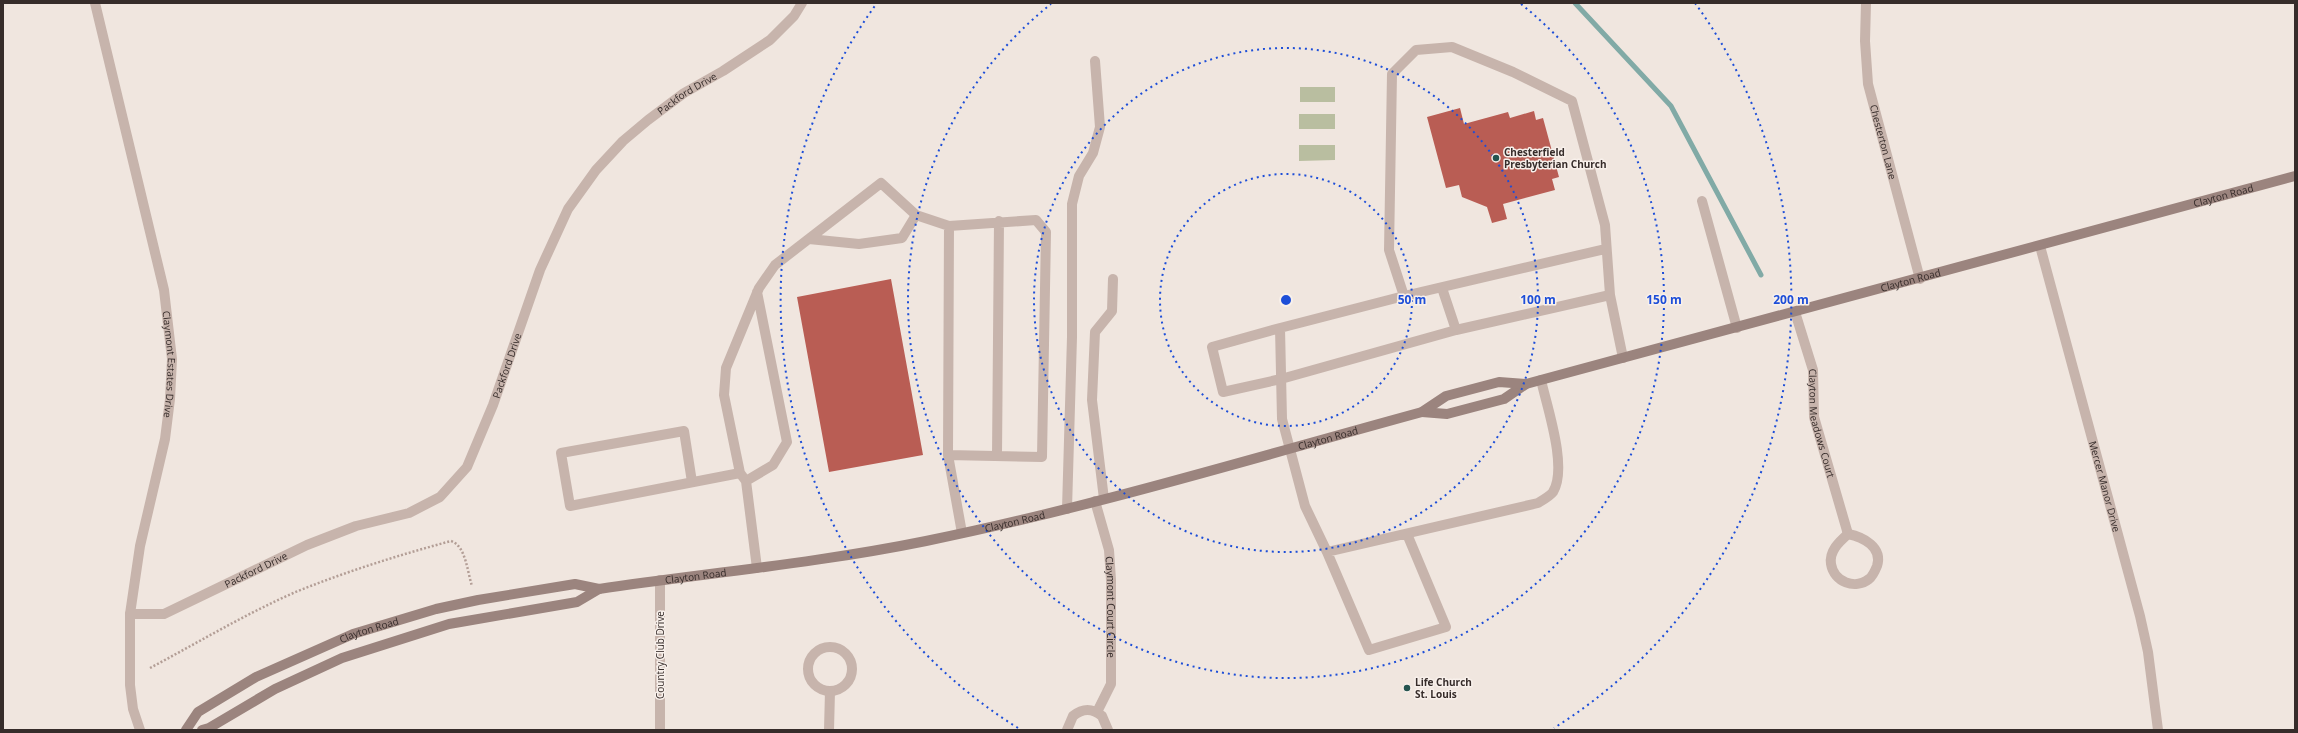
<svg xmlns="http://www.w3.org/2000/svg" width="2298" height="733" viewBox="0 0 2298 733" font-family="'Open Sans',sans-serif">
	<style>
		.green { fill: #b9bea0 }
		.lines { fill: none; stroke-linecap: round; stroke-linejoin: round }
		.stream { stroke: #81aaa6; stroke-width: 5 }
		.building { fill: #b95d54 }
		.path { stroke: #b39e96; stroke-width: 2.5; stroke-dasharray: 2 2; stroke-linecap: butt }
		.service { stroke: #c7b4ac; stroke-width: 10 }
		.minor { stroke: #c7b4ac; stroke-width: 10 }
		.secondary { stroke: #9b847e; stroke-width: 10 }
		.ring { fill: none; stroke: #1d4ed8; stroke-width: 2; stroke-dasharray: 2 4 }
		.poi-dot { fill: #24534f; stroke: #f8f0eb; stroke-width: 1.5 }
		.labels { text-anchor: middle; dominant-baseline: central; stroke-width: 3; stroke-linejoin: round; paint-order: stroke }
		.street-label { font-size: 10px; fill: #362c2a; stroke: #f8f0eb }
		.poi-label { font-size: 10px; font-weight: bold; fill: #362c2a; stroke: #f8f0eb; text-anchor: start }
		.centre { fill: #1d4ed8; stroke: #f8f0eb; stroke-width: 2 }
		.ring-label { font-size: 12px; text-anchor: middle; font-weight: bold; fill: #1d4ed8; stroke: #f8f0eb; stroke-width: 3; stroke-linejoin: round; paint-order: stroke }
	</style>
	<rect width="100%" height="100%" fill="#f0e6df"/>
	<path class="green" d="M1300,87H1335V102H1300Z
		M1299,114H1335V129H1299Z
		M1299,145H1335V160L1299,161Z"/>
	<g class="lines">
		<path class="stream" d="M1575,3L1671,106L1761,275"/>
	</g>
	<path class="building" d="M1460,108L1464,124L1508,112L1510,118L1534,111L1536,120L1543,118L1559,177L1552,179L1555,190L1503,204L1507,219L1492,223L1487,207L1462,197L1459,185L1446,188L1427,117Z
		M891,279L923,455L829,472L797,297Z"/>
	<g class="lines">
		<path class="path" d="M150,668C199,642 247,613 298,591C348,571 399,555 451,541C466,546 467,571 472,586"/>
		<path class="service" d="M1702,201L1737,328
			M809,239L859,244L902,238L916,215
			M1605,249L1404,296L1389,250L1392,74L1416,50L1452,47L1513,72L1572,101L1605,225L1610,295L1623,358
			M1404,296L1280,328L1282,419L1305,506L1327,552L1538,503C1543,500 1550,496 1553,492C1568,468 1547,407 1541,380
			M1280,328L1212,347L1223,392L1281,379L1456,330L1442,288
			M1456,330L1610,295
			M948,455L1042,457L1046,232L1036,220L949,226L948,455L962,533
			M997,456L999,221
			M746,481L773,465L787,442L757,292
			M692,482L684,431L561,453L570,506L740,473
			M1104,499L1092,400L1095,332L1112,311L1113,279
			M1067,509L1072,337V204L1079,176L1093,153L1100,127L1095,61
			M1327,552L1369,650L1446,627L1407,534
			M757,568L746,481L740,473L724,395L726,368L759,288L775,265L881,183L916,215L949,226"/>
		<g class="minor">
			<path id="s1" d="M95,3L164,290L172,359L170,399L165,439L140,546L130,614V685L133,709L140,730"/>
			<path id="s2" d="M1866,3L1865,41L1868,84L1920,279"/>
			<path id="s3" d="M2040,246L2140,616L2148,652L2158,730"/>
			<path id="s4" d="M1795,312L1813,370L1814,417L1848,534"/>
			<path id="s5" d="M1095,501L1109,550L1111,580V684L1097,712"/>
			<path d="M1848,534C1863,537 1883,547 1877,566C1875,571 1873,576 1869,579C1855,590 1834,582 1831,564C1829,551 1839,542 1848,534Z"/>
			<path id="s6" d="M130,614H164L307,545L356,526L409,513L440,497L467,467L493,405L540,270L568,209L596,170L623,141L648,120L684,93L723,71L770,40L794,16L802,3"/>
			<circle cx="830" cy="669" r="22"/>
			<path d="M660,730V580"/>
			<path d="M829,730L830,691"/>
			<path d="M1067,730L1073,716C1083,708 1092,708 1102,716L1108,730"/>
		</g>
		<g class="secondary">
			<path id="s7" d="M1422,412L1447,414L1504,399L1526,384L2295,176"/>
			<path id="s8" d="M186,730L198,712L256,677L353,634L436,609L478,600L575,584L599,589"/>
			<path id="s9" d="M202,730L209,728L275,689L342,658L449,624L577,602L599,589C708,573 818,563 926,541C1093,507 1257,457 1422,412L1446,396L1499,382L1526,384"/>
		</g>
	</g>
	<g class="ring">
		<circle cx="1286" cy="300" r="126"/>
		<circle cx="1286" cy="300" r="252"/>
		<path d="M1521 4A378 378 0 1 1 1051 4"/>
		<path d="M1018 728A505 505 0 0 1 877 3M1695 3A505 505 0 0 1 1554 728"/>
	</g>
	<g class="poi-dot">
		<circle cx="1496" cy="158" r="4"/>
		<circle cx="1407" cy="688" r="4"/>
	</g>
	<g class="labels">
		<g class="street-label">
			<text stroke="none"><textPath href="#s6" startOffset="820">Packford Drive</textPath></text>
			<text stroke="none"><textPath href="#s2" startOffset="141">Chesterton Lane</textPath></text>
			<text stroke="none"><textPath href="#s7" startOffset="833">Clayton Road</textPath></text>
			<text stroke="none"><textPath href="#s7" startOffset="509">Clayton Road</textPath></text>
			<text stroke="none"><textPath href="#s1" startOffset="370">Claymont Estates Drive</textPath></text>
			<text stroke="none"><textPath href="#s6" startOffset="484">Packford Drive</textPath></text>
			<text stroke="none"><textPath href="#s4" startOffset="115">Clayton Meadows Court</textPath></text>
			<text stroke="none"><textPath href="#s9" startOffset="1171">Clayton Road</textPath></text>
			<text stroke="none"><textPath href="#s3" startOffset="249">Mercer Manor Drive</textPath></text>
			<text stroke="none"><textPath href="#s9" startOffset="847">Clayton Road</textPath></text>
			<text stroke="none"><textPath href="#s6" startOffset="136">Packford Drive</textPath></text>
			<text stroke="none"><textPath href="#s9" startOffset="523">Clayton Road</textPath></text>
			<text stroke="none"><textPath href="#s5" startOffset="108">Claymont Court Circle</textPath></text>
			<text stroke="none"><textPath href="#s8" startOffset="212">Clayton Road</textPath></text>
			<text transform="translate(660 655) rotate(-90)">Country Club Drive</text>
		</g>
		<g class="poi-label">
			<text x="1504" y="152">Chesterfield<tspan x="1504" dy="12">Presbyterian Church</tspan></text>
			<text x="1415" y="682">Life Church<tspan x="1415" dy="12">St. Louis</tspan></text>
		</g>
	</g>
	<circle cx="1286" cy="300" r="6" class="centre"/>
	<g class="ring-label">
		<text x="1412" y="304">50 m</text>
		<text x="1538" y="304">100 m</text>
		<text x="1664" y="304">150 m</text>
		<text x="1791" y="304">200 m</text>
	</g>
	<rect width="2298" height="733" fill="none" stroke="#362c2a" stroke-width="8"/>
</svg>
